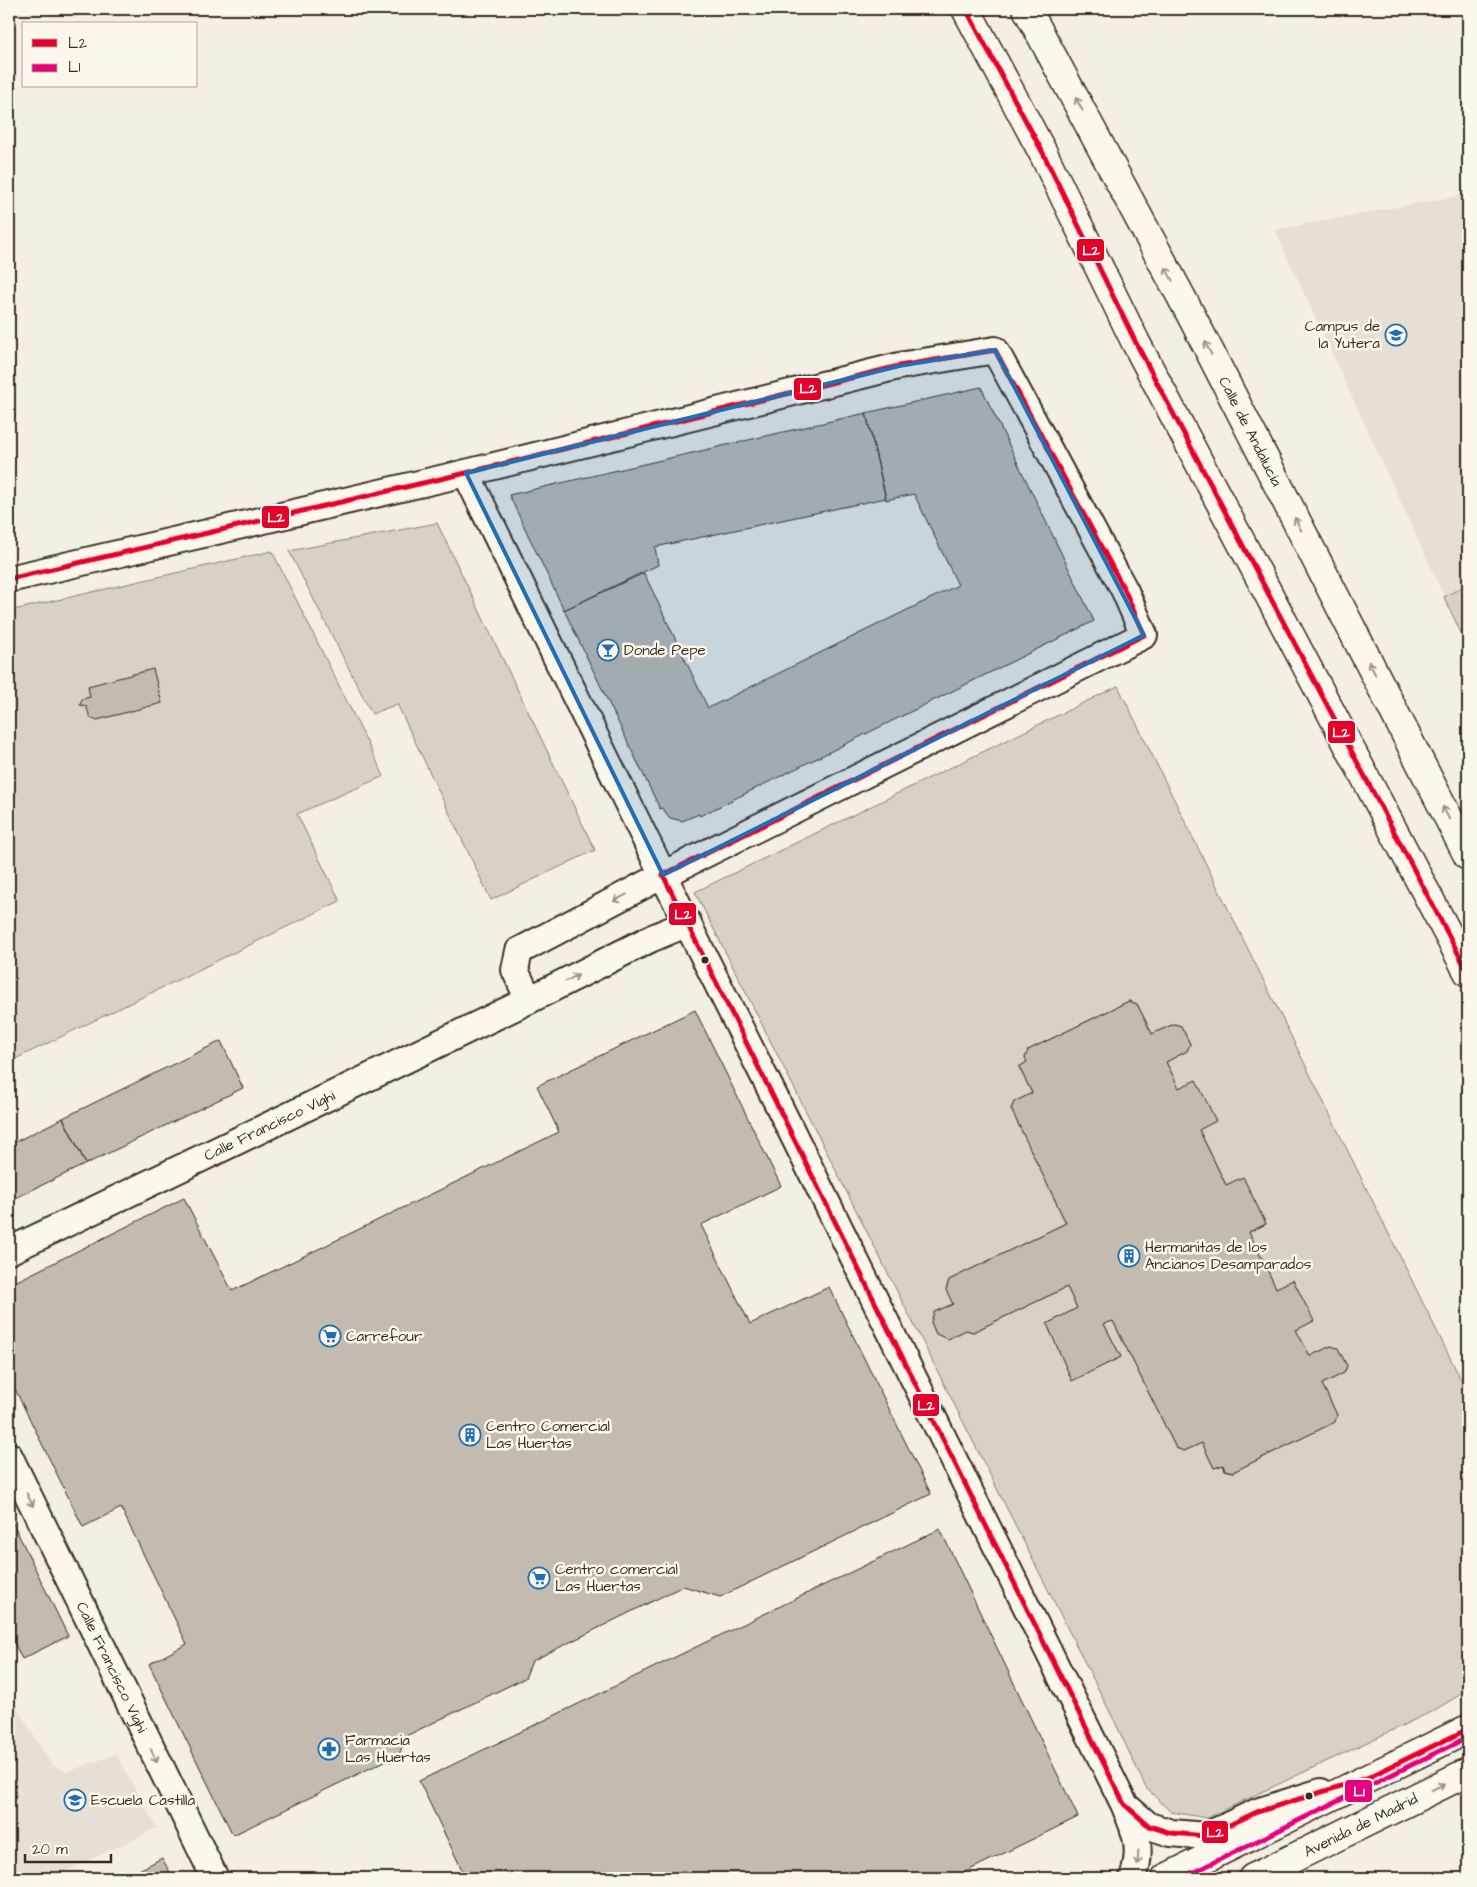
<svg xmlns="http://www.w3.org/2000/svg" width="1477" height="1887" viewBox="0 0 1477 1887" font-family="'Architects Daughter',sans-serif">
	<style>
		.built { fill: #e5dfd4 }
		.green { fill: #d8d1c6; stroke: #8a7e72; fill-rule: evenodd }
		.building { fill: #c3bbb0; stroke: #3b2a1e }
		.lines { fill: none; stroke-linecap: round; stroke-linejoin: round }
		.street-casing { stroke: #3b2a1e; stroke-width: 30 }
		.secondary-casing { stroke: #3b2a1e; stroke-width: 31 }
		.primary-casing { stroke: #3b2a1e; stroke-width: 31 }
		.street { stroke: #fbf7ec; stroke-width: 26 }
		.secondary { stroke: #fbf7ec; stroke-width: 28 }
		.primary { stroke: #fbf7ec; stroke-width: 28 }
		.bus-1-casing { stroke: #fbf7ec; stroke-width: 9 }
		.bus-2-casing { stroke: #fbf7ec; stroke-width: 9 }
		.bus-1 { stroke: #e4002b; stroke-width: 5 }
		.bus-2 { stroke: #e5007d; stroke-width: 5 }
		.oneway { stroke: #9b9085 }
		.marked { fill: #1f6fb2; fill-opacity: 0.2; stroke: #1f6fb2; stroke-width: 4; stroke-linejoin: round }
		.bus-dot { fill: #3b2a1e; stroke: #fbf7ec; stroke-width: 2 }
		.labels { text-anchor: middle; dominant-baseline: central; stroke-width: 5; stroke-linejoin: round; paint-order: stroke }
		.poi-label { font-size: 15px; fill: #3b2a1e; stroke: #fbf7ec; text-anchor: start }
		.street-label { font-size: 15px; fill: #3b2a1e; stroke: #fbf7ec }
		.line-badge { stroke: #fbf7ec; stroke-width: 2 }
		.badge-label { font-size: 14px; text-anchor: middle; font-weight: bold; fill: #fff }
	</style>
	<rect width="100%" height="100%" fill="#f3efe4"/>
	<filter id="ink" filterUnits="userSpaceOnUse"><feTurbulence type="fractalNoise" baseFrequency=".02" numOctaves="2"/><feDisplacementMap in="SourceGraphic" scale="10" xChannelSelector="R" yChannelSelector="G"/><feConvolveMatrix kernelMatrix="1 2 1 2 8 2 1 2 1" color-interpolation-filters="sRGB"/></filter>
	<g filter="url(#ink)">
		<path class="built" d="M1468,194V648L1275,230Z
			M9,1695L52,1765L67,1772L116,1754L157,1828L52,1878H9Z"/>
		<path class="green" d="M437,523L595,850L491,900L397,704L372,714L289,551Z
			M272,551L384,776L297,814L340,901L9,1062V611Z
			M1468,584V648L1444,597Z
			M1118,686L1468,1394V1690L1433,1711L1207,1818L1171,1812L1146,1788L1115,1722L695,892ZM1129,1001L1137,1004L1152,1034L1174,1024L1181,1026L1190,1044L1187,1051L1166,1062L1226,1185L1243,1178L1266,1224L1249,1232L1276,1288L1293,1280L1313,1321L1296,1330L1310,1356L1331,1346L1338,1349L1347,1366L1344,1373L1322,1384L1337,1415L1335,1422L1233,1472L1225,1470L1223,1465L1214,1468L1202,1443L1184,1451L1176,1448L1113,1321L1104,1324L1121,1357L1072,1380L1047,1324L1077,1308L1067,1287L973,1332L966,1330L948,1339L936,1334L931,1322L935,1312L953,1304L946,1290L949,1280L1066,1223L1011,1109L1014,1102L1032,1093L1019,1067L1027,1062L1025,1058L1028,1050Z"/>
		<path class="building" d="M981,387L1094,621L700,816L699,814L682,821L670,818L662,808L660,809L564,610L644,573L708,708L958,585L914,494L886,500L866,413Z
			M866,413L886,498L655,547L658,565L564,610L509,495Z
			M153,669L162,703L97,720L90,717L86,706L80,705L82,699L90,697L88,686Z
			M1129,1001L1137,1004L1152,1034L1174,1024L1181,1026L1190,1044L1187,1051L1166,1062L1179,1088L1196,1080L1216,1121L1199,1130L1226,1185L1243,1177L1266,1224L1249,1232L1276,1288L1293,1280L1314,1321L1296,1330L1310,1356L1331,1346L1338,1348L1347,1366L1344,1373L1322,1384L1337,1415L1335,1422L1233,1472L1225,1470L1223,1465L1214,1468L1202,1443L1184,1451L1176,1448L1113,1321L1104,1324L1121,1357L1072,1381L1047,1324L1077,1308L1067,1287L973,1332L966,1330L948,1339L936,1334L931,1322L934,1312L953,1304L946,1290L949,1280L1066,1223L1011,1109L1014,1102L1032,1093L1019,1067L1027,1062L1025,1058L1028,1050Z
			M695,1010L781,1186L701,1225L750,1324L829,1287L931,1494L720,1597L683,1586L532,1661L525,1678L406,1736L398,1758L390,1762L389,1759L233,1835L149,1664L187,1644L121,1508L83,1527L9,1377V1285L184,1198L232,1291L559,1132L537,1086Z
			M221,1041L243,1088L86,1164L63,1118Z
			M63,1118L86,1164L9,1201V1145Z
			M9,1515L68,1636L22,1659L9,1632Z
			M940,1529L1078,1817L953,1878H466L419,1781Z
			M162,1858L173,1878H124Z"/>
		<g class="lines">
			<g class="street-casing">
				<g id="street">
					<path d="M466,473L663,875L776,1100L1124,1804C1136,1832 1143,1848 1133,1878"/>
					<path d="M9,579L466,473L899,366L995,350L1125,591L1144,635L663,875L519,951L515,970L529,1000"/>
					<path id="s1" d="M9,1251L529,1000L650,939L688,923"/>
					<path id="s2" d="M9,1456L215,1878"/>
					<path d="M1127,1807L1149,1826L1171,1833L1206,1836L1257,1812L1321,1792"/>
				</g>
			</g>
			<g class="secondary-casing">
				<g id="secondary">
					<path d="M966,9L1043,153L1136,343L1468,972"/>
					<path id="s3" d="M1027,9L1192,317L1468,856"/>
				</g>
			</g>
			<g class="primary-casing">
				<g id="primary">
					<path d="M1166,1878L1468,1729"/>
					<path id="s4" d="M1253,1878L1468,1772"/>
				</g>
			</g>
			<use href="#street" class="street"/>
			<use href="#secondary" class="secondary"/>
			<use href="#primary" class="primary"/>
			<g class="bus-1-casing">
				<path id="bus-1" d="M966,9L1043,153L1136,343L1468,972
					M9,579L466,473L899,366L995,350L1125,591L1144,635L663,875L1124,1804L1149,1826L1171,1833L1206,1836L1257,1812L1367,1778L1468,1729"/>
			</g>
			<g class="bus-2-casing">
				<path id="bus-2" d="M1182,1878L1468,1737"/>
			</g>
			<use href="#bus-1" class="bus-1"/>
			<use href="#bus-2" class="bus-2"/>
		</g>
		<defs><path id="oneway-shaft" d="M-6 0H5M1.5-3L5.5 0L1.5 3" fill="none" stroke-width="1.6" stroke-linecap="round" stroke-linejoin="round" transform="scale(1.25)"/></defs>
		<g class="oneway">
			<use href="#oneway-shaft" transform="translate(1079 104) rotate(-118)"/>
			<use href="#oneway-shaft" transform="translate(1169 274) rotate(-118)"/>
			<use href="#oneway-shaft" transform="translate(1208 348) rotate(-117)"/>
			<use href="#oneway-shaft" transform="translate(1298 524) rotate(-117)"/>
			<use href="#oneway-shaft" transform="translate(1372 668) rotate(-117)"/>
			<use href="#oneway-shaft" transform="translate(1446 813) rotate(-117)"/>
			<use href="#oneway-shaft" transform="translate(620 898) rotate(152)"/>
			<use href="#oneway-shaft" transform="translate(572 978) rotate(-27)"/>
			<use href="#oneway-shaft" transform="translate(30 1500) rotate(64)"/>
			<use href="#oneway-shaft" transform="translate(154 1756) rotate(64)"/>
			<use href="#oneway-shaft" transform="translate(1438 1787) rotate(-26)"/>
			<use href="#oneway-shaft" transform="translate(1138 1858) rotate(93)"/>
		</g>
	</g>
	<path class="marked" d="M995,350L1144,635L663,875L466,473L899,366Z"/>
	<defs>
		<g id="university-ring" transform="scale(1.125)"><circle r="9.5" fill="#fbf7ec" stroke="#1f6fb2" stroke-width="1.5"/><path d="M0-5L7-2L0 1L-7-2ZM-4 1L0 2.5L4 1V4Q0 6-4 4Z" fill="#1f6fb2"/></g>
		<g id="bar-ring" transform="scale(1.125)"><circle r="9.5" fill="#fbf7ec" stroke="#1f6fb2" stroke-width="1.5"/><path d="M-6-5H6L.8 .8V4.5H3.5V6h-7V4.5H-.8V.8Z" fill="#1f6fb2"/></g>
		<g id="building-ring" transform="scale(1.125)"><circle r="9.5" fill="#fbf7ec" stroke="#1f6fb2" stroke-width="1.5"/><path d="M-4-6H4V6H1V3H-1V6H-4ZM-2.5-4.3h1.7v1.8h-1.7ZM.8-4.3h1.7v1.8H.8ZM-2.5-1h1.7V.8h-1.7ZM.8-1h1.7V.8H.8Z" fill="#1f6fb2"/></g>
		<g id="supermarket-ring" transform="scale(1.125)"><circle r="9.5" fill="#fbf7ec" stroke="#1f6fb2" stroke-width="1.5"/><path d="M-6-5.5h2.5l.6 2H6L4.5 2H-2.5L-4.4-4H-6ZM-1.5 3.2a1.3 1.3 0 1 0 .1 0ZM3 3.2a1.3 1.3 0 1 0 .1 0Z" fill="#1f6fb2"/></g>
		<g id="pharmacy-ring" transform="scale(1.125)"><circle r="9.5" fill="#fbf7ec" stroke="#1f6fb2" stroke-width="1.5"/><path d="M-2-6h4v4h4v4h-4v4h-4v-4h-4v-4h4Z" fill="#1f6fb2"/></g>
		<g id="school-ring" transform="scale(1.125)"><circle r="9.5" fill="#fbf7ec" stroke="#1f6fb2" stroke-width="1.5"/><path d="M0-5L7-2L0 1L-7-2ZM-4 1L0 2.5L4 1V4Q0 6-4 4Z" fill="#1f6fb2"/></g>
	</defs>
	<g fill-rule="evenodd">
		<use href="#university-ring" x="1396" y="335"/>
		<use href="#bar-ring" x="608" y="650"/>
		<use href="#building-ring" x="1129" y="1256"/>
		<use href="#supermarket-ring" x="330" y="1336"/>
		<use href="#building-ring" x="470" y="1435"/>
		<use href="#supermarket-ring" x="539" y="1578"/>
		<use href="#pharmacy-ring" x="329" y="1749"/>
		<use href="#school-ring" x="75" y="1800"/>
	</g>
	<g class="bus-dot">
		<circle cx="705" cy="960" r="4.5"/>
		<circle cx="1309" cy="1796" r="4.5"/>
	</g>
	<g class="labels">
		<g class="poi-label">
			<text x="1380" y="326" text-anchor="end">Campus de<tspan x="1380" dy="17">la Yutera</tspan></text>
			<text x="624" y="650">Donde Pepe</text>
			<text x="1145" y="1247">Hermanitas de los<tspan x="1145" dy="17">Ancianos Desamparados</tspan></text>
			<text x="346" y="1336">Carrefour</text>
			<text x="486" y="1426">Centro Comercial<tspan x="486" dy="17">Las Huertas</tspan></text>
			<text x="555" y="1569">Centro comercial<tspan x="555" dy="17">Las Huertas</tspan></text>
			<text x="345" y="1740">Farmacia<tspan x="345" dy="17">Las Huertas</tspan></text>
			<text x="91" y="1800">Escuela Castilla</text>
		</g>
		<g class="street-label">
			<text stroke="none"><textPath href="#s3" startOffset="478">Calle de Andalucía</textPath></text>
			<text stroke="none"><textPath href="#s1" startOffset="289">Calle Francisco Vighi</textPath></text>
			<text stroke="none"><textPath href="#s2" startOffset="235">Calle Francisco Vighi</textPath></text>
			<text stroke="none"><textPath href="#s4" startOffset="120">Avenida de Madrid</textPath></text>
		</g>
	</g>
	<g class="line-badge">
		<rect x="1076" y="238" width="29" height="24" rx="5" fill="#e4002b"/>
		<rect x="793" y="377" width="29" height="24" rx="5" fill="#e4002b"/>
		<rect x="261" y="505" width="29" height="24" rx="5" fill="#e4002b"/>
		<rect x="1327" y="720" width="29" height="24" rx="5" fill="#e4002b"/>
		<rect x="668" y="902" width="29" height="24" rx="5" fill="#e4002b"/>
		<rect x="912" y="1393" width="28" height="24" rx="5" fill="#e4002b"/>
		<rect x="1344" y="1779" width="29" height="24" rx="5" fill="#e5007d"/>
		<rect x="1201" y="1820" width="28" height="24" rx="5" fill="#e4002b"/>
	</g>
	<g class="badge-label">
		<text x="1091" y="255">L2</text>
		<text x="808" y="393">L2</text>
		<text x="276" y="522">L2</text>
		<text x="1341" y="737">L2</text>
		<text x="683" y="919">L2</text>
		<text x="926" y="1410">L2</text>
		<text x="1359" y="1796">L1</text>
		<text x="1215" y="1837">L2</text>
	</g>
	<rect width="1477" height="1887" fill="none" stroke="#fbf7ec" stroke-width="30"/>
	<rect x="15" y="15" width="1447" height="1857" fill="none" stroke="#3b2a1e" stroke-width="2" filter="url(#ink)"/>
	<rect x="22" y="22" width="175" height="65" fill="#fbf7ec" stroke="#aea59a"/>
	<rect x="32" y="39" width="25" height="8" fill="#e4002b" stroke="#aea59a"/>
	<text x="68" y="48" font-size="15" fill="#3b2a1e">L2</text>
	<rect x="32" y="64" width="25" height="8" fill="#e5007d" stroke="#aea59a"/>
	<text x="68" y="72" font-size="15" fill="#3b2a1e">L1</text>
	<path d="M25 1854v8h86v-8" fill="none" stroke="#3b2a1e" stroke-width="2.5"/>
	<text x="32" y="1854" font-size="15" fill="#3b2a1e" stroke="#fbf7ec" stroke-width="4" paint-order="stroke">20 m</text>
</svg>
